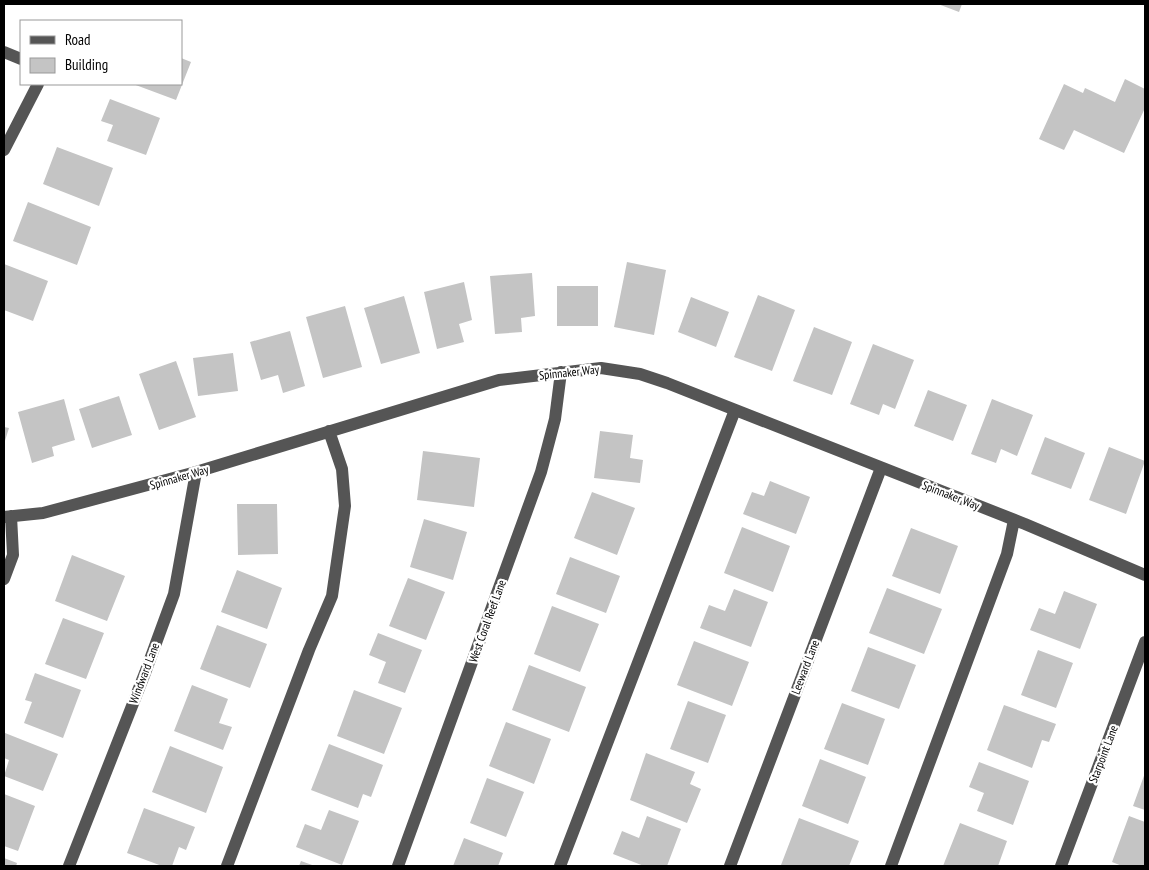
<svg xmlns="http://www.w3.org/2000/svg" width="1149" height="870" viewBox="0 0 1149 870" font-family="'PT Sans Narrow',sans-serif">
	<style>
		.building { fill: #c4c4c4 }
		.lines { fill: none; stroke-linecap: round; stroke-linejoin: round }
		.minor { stroke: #555; stroke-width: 12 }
		.labels { text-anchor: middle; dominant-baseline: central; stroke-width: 4.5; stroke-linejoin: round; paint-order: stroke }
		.street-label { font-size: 12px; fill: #000; stroke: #fff }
	</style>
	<rect width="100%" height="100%" fill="#fff"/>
	<path class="building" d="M938,4H962L959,12Z
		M181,58L191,62L176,100L133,84H181Z
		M1125,79L1145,89V108L1124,153L1074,130L1064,150L1039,139L1064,84L1083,93L1085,88L1115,102Z
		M110,99L160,118L146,155L107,141L113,125L101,121Z
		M57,147L113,168L99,206L43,184Z
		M28,202L91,227L77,265L13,241Z
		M627,262L666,270L654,335L614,327Z
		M4,264L48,281L33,321L4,310Z
		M532,273L535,316L521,318L522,332L495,334L490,276Z
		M464,282L472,320L459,324L464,342L437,349L424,292Z
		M557,286H598V326H557Z
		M758,295L795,310L772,371L734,357Z
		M404,296L420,353L381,364L364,308Z
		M691,297L729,312L716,347L678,332Z
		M345,306L362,367L323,378L306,317Z
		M814,327L852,342L832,395L793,381Z
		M290,331L305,386L283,393L278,375L261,380L250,342Z
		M873,344L914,360L895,409L883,404L879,415L850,404Z
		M233,353L238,391L198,396L193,358Z
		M176,361L196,417L159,430L139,374Z
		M928,390L967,405L953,441L914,426Z
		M119,396L132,435L92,448L79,409Z
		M64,399L75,440L52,447L54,456L32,463L18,412Z
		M992,399L1033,415L1017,456L1001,449L996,463L971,454Z
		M4,427L9,428L4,444Z
		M600,431L633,435L630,458L643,460L640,483L594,478Z
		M1045,437L1085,453L1071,489L1031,474Z
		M1109,447L1145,461L1126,514L1089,500Z
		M423,451L480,458L474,507L417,500Z
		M770,481L810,497L796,534L743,514L752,492L764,496Z
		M592,492L635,508L617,555L574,538Z
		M237,504H277L278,554L238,555Z
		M424,519L467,532L453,580L410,567Z
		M742,527L790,546L773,592L724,573Z
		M911,528L958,546L940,594L892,576Z
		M72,555L125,576L107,621L55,601Z
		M570,557L620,576L606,613L556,594Z
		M237,570L282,588L267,629L221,612Z
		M408,578L445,592L426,640L389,626Z
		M887,588L942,609L924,654L869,633Z
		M734,589L768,602L751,647L700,628L709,605L725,611Z
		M1064,591L1097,604L1080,649L1030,630L1039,608L1055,614Z
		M552,606L599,624L580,672L534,654Z
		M63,618L104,633L86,679L45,664Z
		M217,625L267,644L250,688L200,669Z
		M378,633L422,650L405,693L378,683L386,662L369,655Z
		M694,641L749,662L732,706L677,685Z
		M868,647L916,665L899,709L851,691Z
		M1038,650L1073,663L1056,708L1021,695Z
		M529,665L586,687L569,732L512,710Z
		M35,673L81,690L63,738L24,723L32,702L25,700Z
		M192,685L228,699L219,723L232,727L223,750L174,731Z
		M354,690L402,708L384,754L337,736Z
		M688,701L726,715L708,763L670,749Z
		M842,703L885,719L868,765L824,749Z
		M1004,705L1056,724L1049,742L1042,740L1032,768L987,750Z
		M506,722L551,739L534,784L489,766Z
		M5,733L58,754L43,791L4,776L9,760L4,758Z
		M329,744L383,765L371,797L363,794L358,808L311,790Z
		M170,746L223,767L206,813L152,792Z
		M646,753L695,772L690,784L701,789L687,823L630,800Z
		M820,759L866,777L848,824L802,806Z
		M979,762L1029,781L1013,825L977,811L984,793L969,787Z
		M1145,773V810L1133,806Z
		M487,778L524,792L506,837L470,823Z
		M4,794L35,806L18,851L4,846Z
		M144,808L195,827L186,850L179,847L172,866H162L127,853Z
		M329,810L359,821L342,865L296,847L305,824L321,830Z
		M647,816L681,829L667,866H644L613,854L622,831L639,838Z
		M1129,816L1145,822V866H1122L1112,862Z
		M799,818L859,841L849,866L781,865Z
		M960,823L1007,841L998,866H943Z
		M464,838L503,853L498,866H453Z
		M4,858L17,863L16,866H4Z
		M301,861L315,866H299Z"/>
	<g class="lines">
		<path class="minor" d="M4,52L21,59
			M4,150L38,84
			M4,517L43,513L196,472L499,380L601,368L640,374L667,383L1025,524L1145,575
			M4,579L13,555L11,516
			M69,866L145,673L174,594L196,472
			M227,866L309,650L332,596L345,506L342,469L329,431
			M398,866L541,472L555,419L561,372
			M560,866L735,410
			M730,866L881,468
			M891,866L1007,554L1014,520
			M1061,866L1145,642"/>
	</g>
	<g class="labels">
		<g class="street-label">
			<text transform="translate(569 372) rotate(-6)">Spinnaker Way</text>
			<text transform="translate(179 477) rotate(-16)">Spinnaker Way</text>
			<text transform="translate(951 495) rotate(21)">Spinnaker Way</text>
			<text transform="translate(487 621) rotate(-70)">West Coral Reef Lane</text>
			<text transform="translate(805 667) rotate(-69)">Leeward Lane</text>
			<text transform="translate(144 673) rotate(-69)">Windward Lane</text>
			<text transform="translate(1103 754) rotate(-69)">Starpoint Lane</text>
		</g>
	</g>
	<rect width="1149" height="870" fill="none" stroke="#000000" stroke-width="10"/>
	<rect x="20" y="20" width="162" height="65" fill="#ffffff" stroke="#999999"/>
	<rect x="30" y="36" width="25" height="8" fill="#555555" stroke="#999999"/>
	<text x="65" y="45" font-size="15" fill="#000000">Road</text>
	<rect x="30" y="58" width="25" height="15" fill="#c4c4c4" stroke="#999999"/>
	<text x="65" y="70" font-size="15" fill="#000000">Building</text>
</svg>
